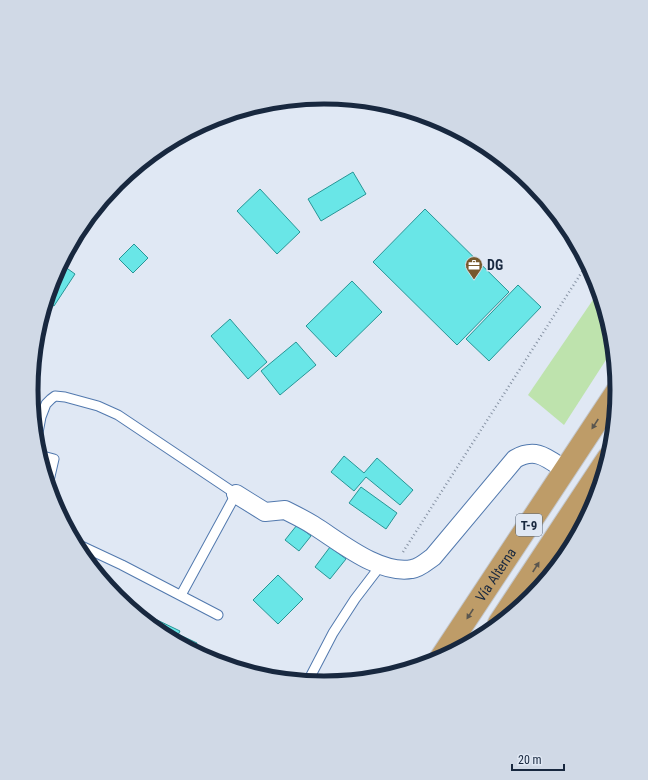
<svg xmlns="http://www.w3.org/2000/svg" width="648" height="780" viewBox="0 0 648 780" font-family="'Roboto Condensed',sans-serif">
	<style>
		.green { fill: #bee3ad }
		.building { fill: #69e6e7; stroke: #289596 }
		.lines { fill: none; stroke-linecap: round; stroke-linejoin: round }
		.service-casing { stroke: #5279ae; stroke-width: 11 }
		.minor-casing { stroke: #5279ae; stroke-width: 20 }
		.trunk-casing { stroke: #c3c7cd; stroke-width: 24 }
		.path { stroke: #8692a3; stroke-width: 2.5; stroke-dasharray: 1 3; stroke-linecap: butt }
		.service { stroke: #fff; stroke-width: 9 }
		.minor { stroke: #fff; stroke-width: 18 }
		.trunk { stroke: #be9c68; stroke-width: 22 }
		.oneway { fill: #5a564f }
		.labels { text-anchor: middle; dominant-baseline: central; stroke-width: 3; stroke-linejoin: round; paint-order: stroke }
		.shield { fill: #e0e8f4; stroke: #546275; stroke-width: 1 }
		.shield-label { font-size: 13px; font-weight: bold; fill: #18283f }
		.poi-label { font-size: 14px; font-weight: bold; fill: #18283f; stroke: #e0e8f4; text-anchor: start }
		.street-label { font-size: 14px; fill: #18283f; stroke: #e0e8f4 }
		.rim { fill: none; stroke: #18283f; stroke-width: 5 }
	</style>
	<rect width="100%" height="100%" fill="#e0e8f4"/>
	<path class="green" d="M599,291L611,333L613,349L564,425L528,395Z"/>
	<path class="building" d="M353,172L366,194L321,221L308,199Z
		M260,189L300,232L277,254L237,211Z
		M425,209L509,292L457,345L373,262Z
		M134,244L148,258L133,273L119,259Z
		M61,264L75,274L54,306L46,301L53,278Z
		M352,281L382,312L336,357L306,326Z
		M518,285L541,307L489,361L466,339Z
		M230,319L267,362L248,379L211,336Z
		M296,342L316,365L280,395L261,371Z
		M344,456L364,473L377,458L413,490L400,505L366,477L354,491L331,472Z
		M361,487L397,513L386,529L349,503Z
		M297,525L311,536L299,551L285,540Z
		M330,547L346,559L330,579L315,567Z
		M278,575L303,599L278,624L253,600Z
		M151,617L180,631L175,641L161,633L148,623Z
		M180,635L197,643L194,651L177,642Z
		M196,648L215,657L213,661L195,651Z
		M220,655L230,661L227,665L216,662Z
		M249,668L260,675L247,671Z"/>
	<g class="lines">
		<g class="service-casing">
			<path id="service" d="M36,443L41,417L46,404L51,399L55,396L65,397L98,406L118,415L236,494L181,595
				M39,455L54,459L48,485
				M75,543L122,565L218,615
				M308,681L333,633L355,599L381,565"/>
		</g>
		<g class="minor-casing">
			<path id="minor" d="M236,494L265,512L285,510L289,512C297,516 305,520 313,525C339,541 379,575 412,569C420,568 427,561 433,557L515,459C536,447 547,458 565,470"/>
		</g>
		<g class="trunk-casing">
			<g id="trunk">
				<path d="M499,623L608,458"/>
				<path id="s1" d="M440,659L617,391"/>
			</g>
		</g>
		<path class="path" d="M403,552L587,264"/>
		<use href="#service" class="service"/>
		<use href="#minor" class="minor"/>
		<use href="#trunk" class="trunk"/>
	</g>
	<defs><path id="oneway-solid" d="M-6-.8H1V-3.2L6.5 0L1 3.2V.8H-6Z"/></defs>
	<g class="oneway">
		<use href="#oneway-solid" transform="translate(595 424) rotate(123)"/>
		<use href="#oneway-solid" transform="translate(536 567) rotate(-57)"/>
		<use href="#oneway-solid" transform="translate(470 614) rotate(123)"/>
	</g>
	<defs>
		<g id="office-pin" transform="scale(0.9)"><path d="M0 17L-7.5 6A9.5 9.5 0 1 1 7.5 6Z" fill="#77592d" stroke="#e0e8f4"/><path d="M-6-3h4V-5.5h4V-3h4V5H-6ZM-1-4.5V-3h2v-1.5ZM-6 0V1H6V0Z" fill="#fff"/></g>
	</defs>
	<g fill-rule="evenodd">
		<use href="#office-pin" x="474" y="265"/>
	</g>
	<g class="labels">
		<rect class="shield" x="516" y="514" width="26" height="22" rx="3"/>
		<g class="shield-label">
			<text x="529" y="525">T-9</text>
		</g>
		<g class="poi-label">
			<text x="487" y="265">DG</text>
		</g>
		<g class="street-label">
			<text stroke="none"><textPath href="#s1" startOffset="101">Vía Alterna</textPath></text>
		</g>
	</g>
	<path d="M0 0H648V780H0ZM38 390a286 286 0 1 1 572 0a286 286 0 1 1-572 0Z" fill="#d0d9e6" fill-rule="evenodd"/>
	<path class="rim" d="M38 390a286 286 0 1 1 572 0a286 286 0 1 1-572 0Z"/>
	<path d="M512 764v6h52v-6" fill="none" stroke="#18283f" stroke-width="2"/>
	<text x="518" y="764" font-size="12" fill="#18283f" stroke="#e0e8f4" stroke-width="3" paint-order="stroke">20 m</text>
</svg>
